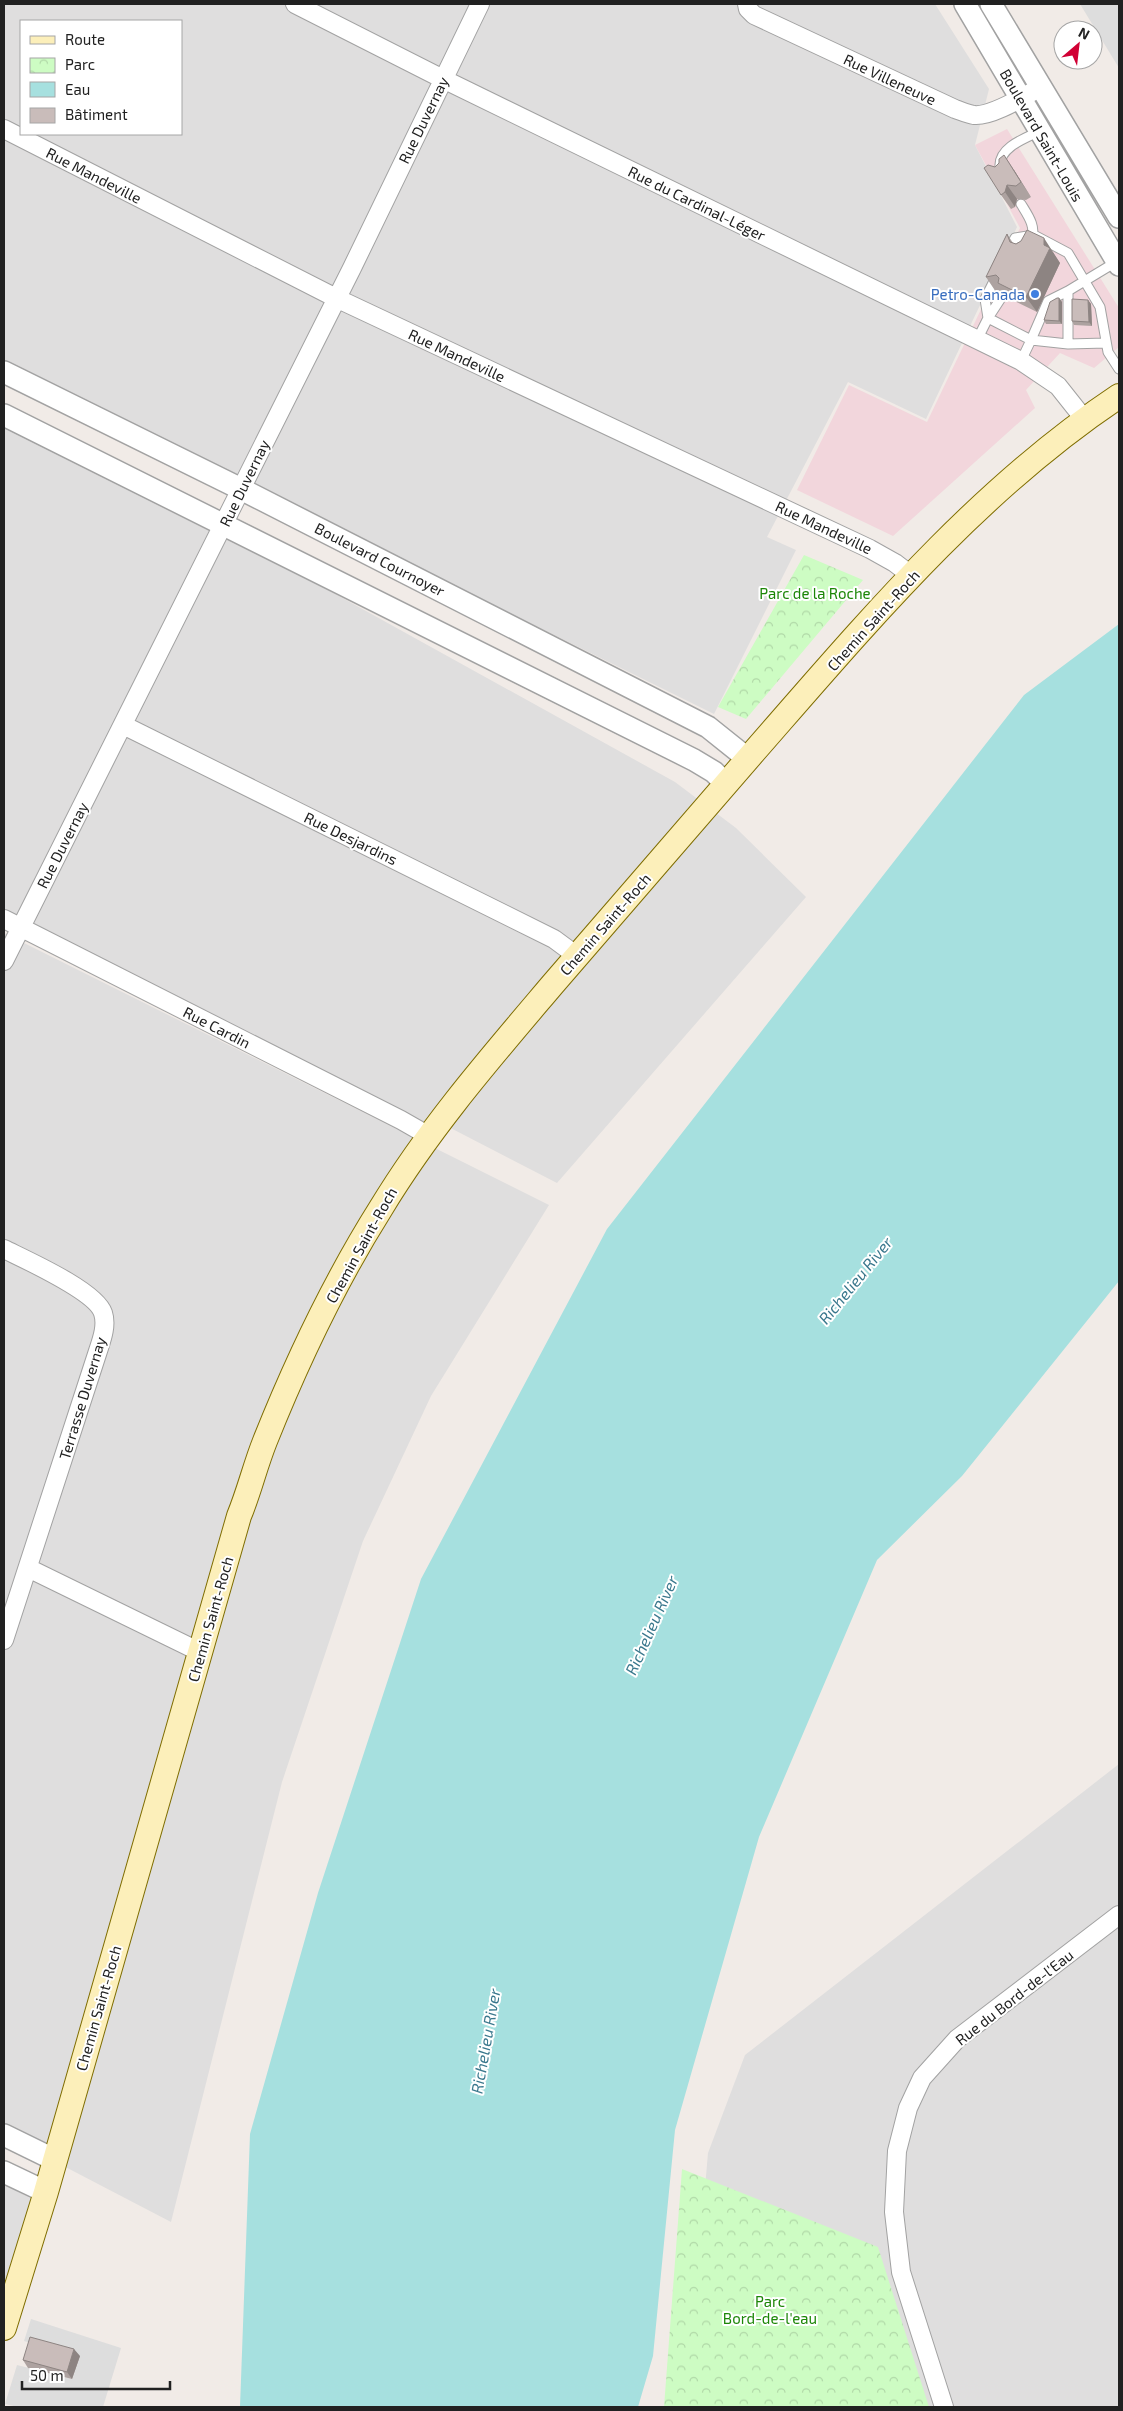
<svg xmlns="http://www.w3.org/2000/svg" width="1123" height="2411" viewBox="0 0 1123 2411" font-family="'Exo 2',sans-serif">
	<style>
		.residential { fill: #dfdede; fill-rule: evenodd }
		.commercial { fill: #f2d6dc }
		.park { fill: url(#park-crowns) }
		.parking { fill: #ddd }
		.water { fill: #a6e0df }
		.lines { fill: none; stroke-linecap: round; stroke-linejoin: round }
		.service-casing { stroke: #a2a2a2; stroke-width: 11 }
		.minor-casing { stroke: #a2a2a2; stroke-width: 20 }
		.tertiary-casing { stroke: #a2a2a2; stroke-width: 24 }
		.secondary-casing { stroke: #7f6d00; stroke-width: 26 }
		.service { stroke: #fff; stroke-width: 9 }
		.minor { stroke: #fff; stroke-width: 18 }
		.tertiary { stroke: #fff; stroke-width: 21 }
		.secondary { stroke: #fcefba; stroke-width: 24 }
		.wall { fill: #ada2a0 }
		.shaded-wall { fill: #8d8482 }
		.building { fill: #c9bcba; stroke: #8d8482 }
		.shop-dot { fill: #3f7fe0; stroke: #fff; stroke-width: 2 }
		.labels { text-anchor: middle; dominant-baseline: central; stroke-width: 4; stroke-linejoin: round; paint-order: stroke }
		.street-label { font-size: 15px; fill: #212121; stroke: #fff }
		.shop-label { font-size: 15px; fill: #366cbe; stroke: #fff; text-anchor: end }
		.park-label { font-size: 15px; fill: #1c8607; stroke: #fff }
		.water-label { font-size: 16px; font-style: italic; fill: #3a788d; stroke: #fff }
	</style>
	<defs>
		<pattern id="park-crowns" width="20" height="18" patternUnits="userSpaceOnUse" patternTransform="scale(1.25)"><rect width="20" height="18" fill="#cdfcc3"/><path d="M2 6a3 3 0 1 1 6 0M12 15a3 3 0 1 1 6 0" fill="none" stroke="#b0d8a7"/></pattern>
	</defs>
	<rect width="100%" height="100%" fill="#f1ebe7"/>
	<path class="residential" d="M4,4H935L989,89L975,145L1017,227L926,419L848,382L767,537L796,550L714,714L4,363ZM21,21H181V134H21Z
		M4,422L200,519L675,782L736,828L806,897L557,1183L437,1121L427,1135L4,929Z
		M4,933L549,1205L431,1396L363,1541L282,1782L171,2222L4,2135Z
		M1119,1764V2407H686L708,2153L745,2055Z
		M4,2184L34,2200L4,2290Z"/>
	<path class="commercial" d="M1007,129L1119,308V347L1094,368L1060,353L1026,390L1035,408L893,536L797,490L849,385L927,422L1020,228L975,145Z"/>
	<path class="park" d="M804,555L863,580L746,719L718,707Z
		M682,2169L878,2247L929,2407H664Z"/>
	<path class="parking" d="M1080,4H1119V68Z
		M31,2319L121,2348L103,2407H18L5,2404L17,2365L72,2379L79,2357L24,2341Z"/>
	<path class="water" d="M1119,624V1281L962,1476L877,1560L759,1837L675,2130L653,2356L638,2407H240L250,2134L318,1893L421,1579L607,1229L1024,695Z"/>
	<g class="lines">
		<g class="service-casing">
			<path id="service" d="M1000,166C999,147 1026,138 1040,131
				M1021,204C1027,214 1037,227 1031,239
				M1008,252L1015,238L1034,235L1068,253L1100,307L1108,352L1119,369
				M988,318L985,299L996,277
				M988,318L1003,295
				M977,340L988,318L1031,340L1048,301L1068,291
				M1068,344V291L1116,262
				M1021,361L1031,340L1068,344L1106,343"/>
		</g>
		<g class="minor-casing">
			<path id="minor" d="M295,4L443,79L1021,361L1058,386L1085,420
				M747,4L748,9L754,15L955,109C961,111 968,114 974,115C992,117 1026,95 1041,87
				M4,129L336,298L870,549L895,563L912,576
				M123,725L554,939L577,956
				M4,919L401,1120L429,1136
				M4,961L352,268L480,4
				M4,1249C26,1260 96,1291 103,1313C107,1325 102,1339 98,1351L4,1640
				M28,1568L200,1652
				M944,2407L901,2272L894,2212L897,2151L908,2108L922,2078L957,2039L1119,1915"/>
		</g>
		<g class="tertiary-casing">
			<path id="tertiary" d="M965,4L1119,265
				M991,4L1119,217
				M4,372L241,489L708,727L748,759
				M4,415L694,760L714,772L726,784
				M4,2135L55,2160
				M4,2172L46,2192"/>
		</g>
		<g class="secondary-casing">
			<path id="secondary" d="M4,2328L46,2192L239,1516C249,1492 255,1466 265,1441C297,1361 335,1281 381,1208C430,1127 492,1056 553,984C619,907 686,831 752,754C864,626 976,491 1119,396"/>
		</g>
		<use href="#service" class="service"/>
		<use href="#minor" class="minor"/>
		<use href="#tertiary" class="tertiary"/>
		<use href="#secondary" class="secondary"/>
	</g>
	<path class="wall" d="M995,167L1014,170L1031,197L1026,200L1017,199L1015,207L1011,209L1001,195Z
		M1007,234L1013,243L1054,253V254L1060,263L1037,312L1008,298L1003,290L996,292L986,277Z
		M1059,298L1062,302V324H1046L1044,320Z
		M1088,300L1091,304L1092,326L1074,325L1072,321Z
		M80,2356L72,2379L28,2368L23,2360Z"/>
	<path class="shaded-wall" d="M1004,155L1014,170L1031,197L1021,182Z
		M1007,185L1017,199L1015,207L1005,192Z
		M1044,238L1060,263L1037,312L1026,297L1044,245Z
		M1059,298L1062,302V324L1059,321Z
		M1088,300L1091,304L1092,326L1089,322Z
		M74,2349L80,2356L72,2379L67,2372Z"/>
	<path class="building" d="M1004,155L1021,182L1016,186L1007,185L1005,192L1001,195L984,168L988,165L995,167L999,163V159Z
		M1027,230L1044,238V245L1050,248L1026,297L998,283L999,278L996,275L986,277L1007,234L1010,242L1016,244L1021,241Z
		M1057,298H1059V321L1044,320L1050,302Z
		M1072,299L1088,300L1089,322L1072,321Z
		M30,2337L74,2349L67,2372L23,2360Z"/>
	<circle class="shop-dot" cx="1035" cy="294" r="5"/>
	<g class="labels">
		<g class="street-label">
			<text transform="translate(890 79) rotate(25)">Rue Villeneuve</text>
			<text transform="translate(423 120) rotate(-64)">Rue Duvernay</text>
			<text transform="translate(1042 135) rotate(60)">Boulevard Saint-Louis</text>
			<text transform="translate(94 175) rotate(27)">Rue Mandeville</text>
			<text transform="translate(697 203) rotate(26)">Rue du Cardinal-Léger</text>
			<text transform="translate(457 355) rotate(25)">Rue Mandeville</text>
			<text transform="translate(244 483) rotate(-64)">Rue Duvernay</text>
			<text transform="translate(824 527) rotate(25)">Rue Mandeville</text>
			<text transform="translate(380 559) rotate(27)">Boulevard Cournoyer</text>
			<text transform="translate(873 620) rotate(-48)">Chemin Saint-Roch</text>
			<text transform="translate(351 838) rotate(26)">Rue Desjardins</text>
			<text transform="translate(62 845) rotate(-63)">Rue Duvernay</text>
			<text transform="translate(605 924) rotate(-49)">Chemin Saint-Roch</text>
			<text transform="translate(217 1027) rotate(27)">Rue Cardin</text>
			<text transform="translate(361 1245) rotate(-61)">Chemin Saint-Roch</text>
			<text transform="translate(82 1398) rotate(-73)">Terrasse Duvernay</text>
			<text transform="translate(210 1619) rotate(-74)">Chemin Saint-Roch</text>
			<text transform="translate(1014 1997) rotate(-38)">Rue du Bord-de-l'Eau</text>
			<text transform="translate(98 2008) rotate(-74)">Chemin Saint-Roch</text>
		</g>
		<g class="shop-label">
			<text x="1025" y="294">Petro-Canada</text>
		</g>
		<g class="park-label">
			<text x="815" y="593">Parc de la Roche</text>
			<text x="770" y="2301">Parc<tspan x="770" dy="17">Bord-de-l'eau</tspan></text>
		</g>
		<g class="water-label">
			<text transform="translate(855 1280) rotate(-51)">Richelieu River</text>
			<text transform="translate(651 1625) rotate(-66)">Richelieu River</text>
			<text transform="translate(485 2041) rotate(-80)">Richelieu River</text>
		</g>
	</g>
	<rect width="1123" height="2411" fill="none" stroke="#212121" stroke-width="10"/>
	<rect x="20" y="20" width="162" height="115" fill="#ffffff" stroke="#a6a6a6"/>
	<rect x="30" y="36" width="25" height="8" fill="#fcefba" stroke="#a6a6a6"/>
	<text x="65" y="45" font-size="15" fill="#212121">Route</text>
	<rect x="30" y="58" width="25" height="15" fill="url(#park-crowns)" stroke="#a6a6a6"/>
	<text x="65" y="70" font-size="15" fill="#212121">Parc</text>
	<rect x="30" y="82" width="25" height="15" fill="#a6e0df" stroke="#a6a6a6"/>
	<text x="65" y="95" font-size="15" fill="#212121">Eau</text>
	<rect x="30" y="108" width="25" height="15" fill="#c9bcba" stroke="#a6a6a6"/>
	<text x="65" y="120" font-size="15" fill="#212121">Bâtiment</text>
	<g transform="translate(1078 45) rotate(28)"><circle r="24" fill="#ffffff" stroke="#a6a6a6"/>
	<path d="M0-4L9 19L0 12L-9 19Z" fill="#d10034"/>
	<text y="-8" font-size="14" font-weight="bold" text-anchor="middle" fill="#212121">N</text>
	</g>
	<path d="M22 2381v8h148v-8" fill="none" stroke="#212121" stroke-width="2.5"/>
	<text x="30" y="2381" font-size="15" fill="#212121" stroke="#ffffff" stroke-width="4" paint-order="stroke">50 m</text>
</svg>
